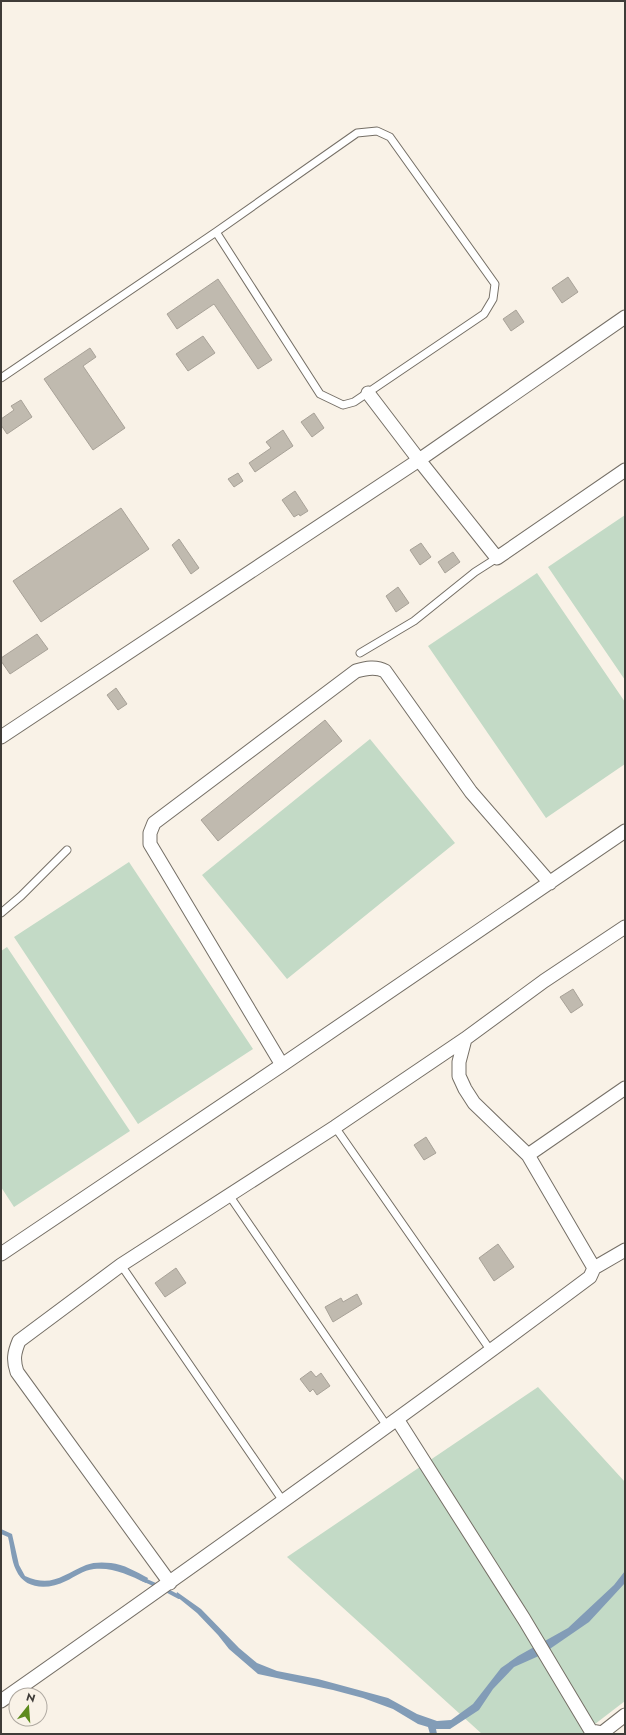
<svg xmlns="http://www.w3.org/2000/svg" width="626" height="1735" viewBox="0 0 626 1735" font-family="Jost,sans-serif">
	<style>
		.green { fill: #c3dac6 }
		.water { fill: #829cb7 }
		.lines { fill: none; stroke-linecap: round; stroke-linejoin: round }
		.stream { stroke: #829cb7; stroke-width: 4 }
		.building { fill: #c0baaf; stroke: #a8a298 }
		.service-casing { stroke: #756f66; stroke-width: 9 }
		.minor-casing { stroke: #756f66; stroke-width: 15 }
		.service { stroke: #fff; stroke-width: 7 }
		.minor { stroke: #fff; stroke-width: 13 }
	</style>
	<rect width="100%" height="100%" fill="#f9f2e7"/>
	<path class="green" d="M625,515V680L548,567Z
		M537,573L625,702V764L546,818L428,646Z
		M370,739L455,843L287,979L202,875Z
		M129,862L253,1049L138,1124L14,937Z
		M7,947L130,1131L14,1207L1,1187V951Z
		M538,1387L625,1482V1701L582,1734H482L287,1557Z"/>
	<path class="water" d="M1,1529L12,1534L19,1565L25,1576C52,1588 62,1575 86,1565C93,1562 103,1562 111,1563C123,1564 137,1572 148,1578L146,1583C129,1575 113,1567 94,1569C83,1570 75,1577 66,1581C48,1590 25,1590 16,1570C11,1560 11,1548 8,1537L1,1534Z
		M625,1571V1583L589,1622L541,1655L514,1667L493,1689L479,1710L450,1729H436L437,1734H430L428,1727L418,1724L393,1709L363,1698L333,1690L258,1674L229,1649L218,1635L197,1613L176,1596L177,1592L201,1609L239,1648L257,1663L277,1671L318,1679L388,1698L417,1714L437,1721L451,1720L473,1704L501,1668L518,1656L568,1628L614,1585Z"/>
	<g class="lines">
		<path class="stream" d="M142,1579L158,1586
			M164,1589L179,1597"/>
	</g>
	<path class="building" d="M568,277L578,292L562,303L552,288Z
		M218,279L272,360L258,369L214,304L177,329L167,314Z
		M516,310L524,322L511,331L503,319Z
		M203,336L215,353L188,371L176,354Z
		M90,348L96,357L83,366L125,428L93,450L44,379Z
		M21,400L32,417L7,434L1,425V419L14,410L11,406Z
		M314,413L324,428L312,437L301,422Z
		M283,430L293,446L255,472L249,463L271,448L266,442Z
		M238,473L243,481L234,487L228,479Z
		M295,491L308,511L300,516L299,514L294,517L282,500Z
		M121,508L149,549L41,622L13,581Z
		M179,539L199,568L191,574L172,545Z
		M421,543L431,557L420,565L410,550Z
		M453,552L460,562L445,573L438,562Z
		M398,587L409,603L396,612L386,596Z
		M37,634L48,649L10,674L1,661V658Z
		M116,688L127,704L118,710L107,695Z
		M325,720L342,741L218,841L201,820Z
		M573,989L583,1005L571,1013L560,997Z
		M426,1137L436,1153L424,1160L414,1145Z
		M498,1244L514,1267L494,1281L479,1258Z
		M176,1268L186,1283L165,1297L155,1283Z
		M357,1294L362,1304L333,1322L325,1307L341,1298L343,1302Z
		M311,1371L316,1377L321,1373L330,1386L317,1395L313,1389L310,1392L300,1379Z"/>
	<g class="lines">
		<g class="service-casing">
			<path id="service" d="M1,378L216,232L357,133L377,131L390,137L495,284L493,299L484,314L354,402L343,405L320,394L216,232
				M360,653L414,621L475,572L497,558
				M1,913L21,896L67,850
				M335,1127L491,1351
				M229,1195L387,1426
				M121,1265L283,1501"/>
		</g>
		<g class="minor-casing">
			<path id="minor" d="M368,393L419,460L625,317
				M1,737L419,460L497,558L625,470
				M282,1065L150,844V833L154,823L356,671C366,668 376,666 385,671L471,792L550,883
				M528,1155L625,1088
				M1,1254L282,1065L625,831
				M594,1268L625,1250
				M397,1419L524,1619L591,1731L602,1733L625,1715
				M170,1583L17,1372C13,1360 14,1353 19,1341L121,1265L335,1127L465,1039L544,981L625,927
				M1,1701C199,1562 396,1422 590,1277L594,1268L528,1155L474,1103L465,1089L459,1076V1062L465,1039"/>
		</g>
		<use href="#service" class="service"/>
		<use href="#minor" class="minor"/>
	</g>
	<rect width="626" height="1735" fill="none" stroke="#3f3c38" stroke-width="4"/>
	<g transform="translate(28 1707) rotate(17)"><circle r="19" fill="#f9f2e7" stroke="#afa9a1"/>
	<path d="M0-3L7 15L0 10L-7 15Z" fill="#5d8a1c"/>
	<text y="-6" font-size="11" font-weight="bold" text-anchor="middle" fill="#3f3c38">N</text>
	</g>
</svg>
